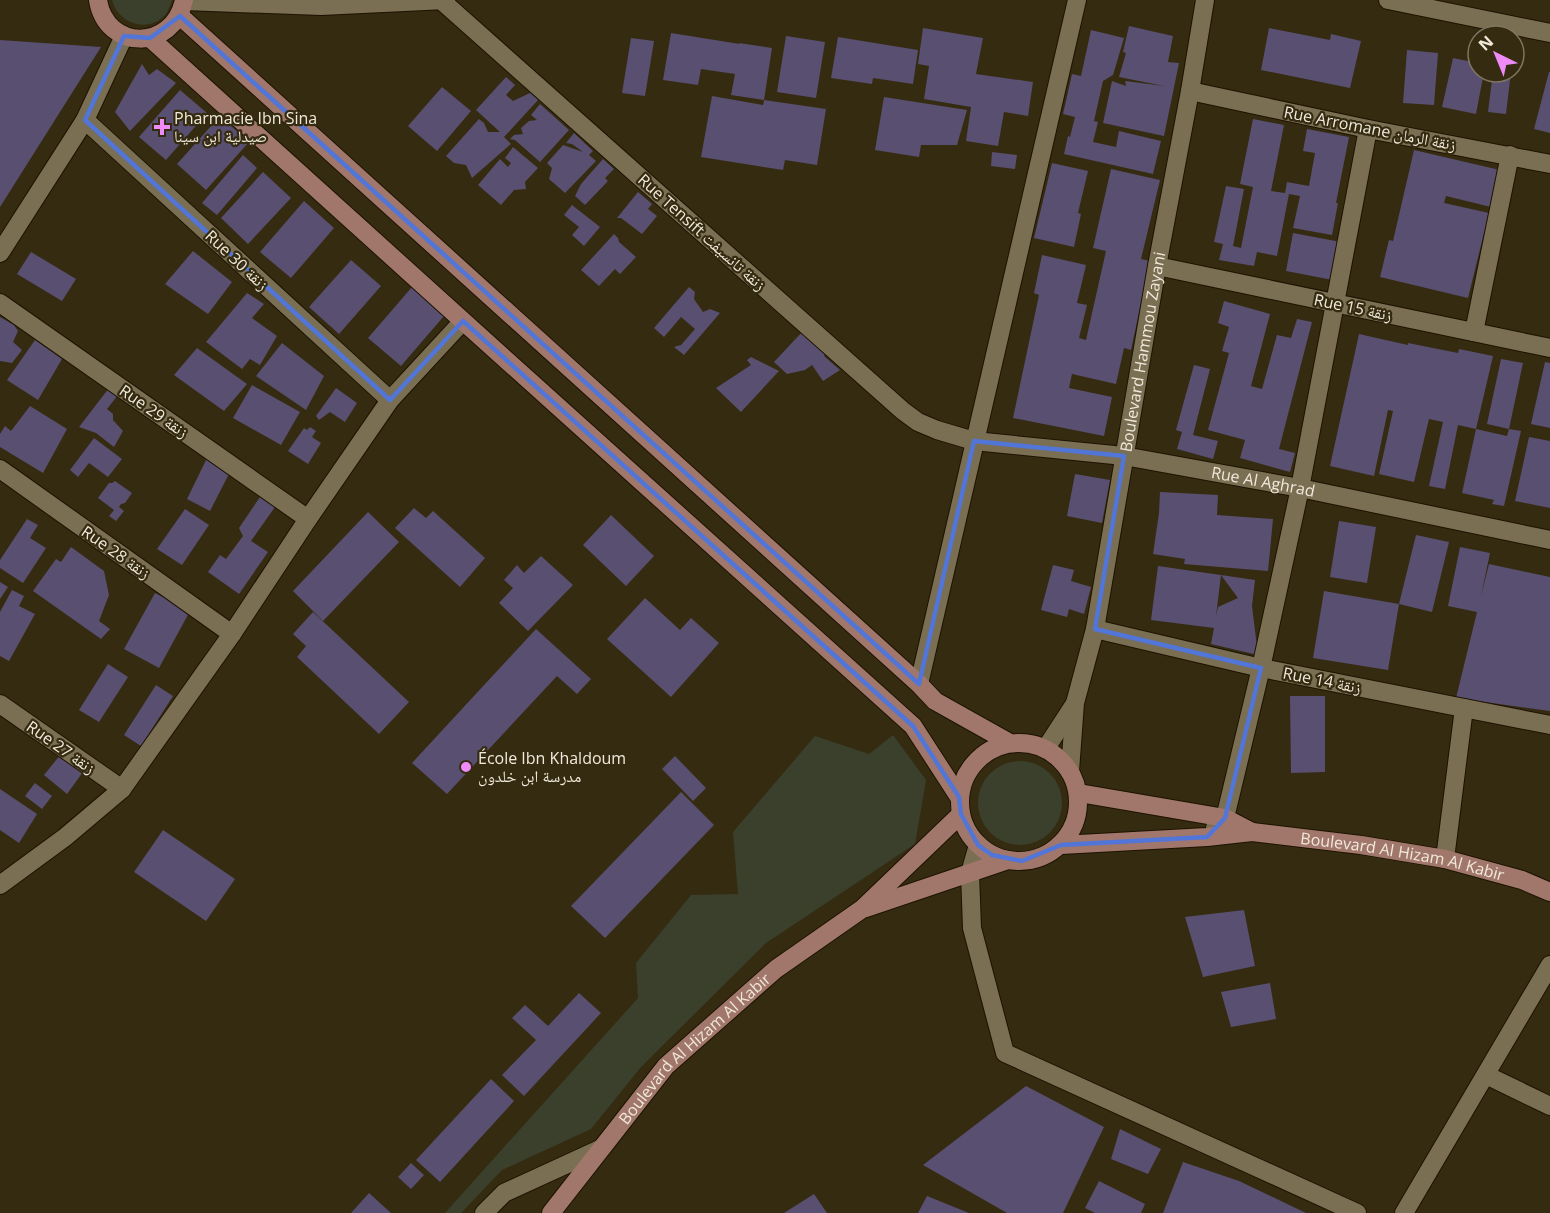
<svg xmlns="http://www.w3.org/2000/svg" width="1550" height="1213" viewBox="0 0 1550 1213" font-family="'Open Sans','Noto Naskh Arabic',sans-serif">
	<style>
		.green { fill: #3a402b }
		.building { fill: #594f70 }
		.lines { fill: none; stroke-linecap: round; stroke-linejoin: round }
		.street-casing { stroke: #1d1300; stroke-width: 20 }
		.secondary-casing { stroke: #1d1300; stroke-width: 20 }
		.street { stroke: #7a6e53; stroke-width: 18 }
		.secondary { stroke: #a1776b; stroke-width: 18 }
		.marked { fill: none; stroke: #5275d8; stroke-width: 4.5; stroke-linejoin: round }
		.poi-dot { fill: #ee8bf8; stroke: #352b11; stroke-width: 2 }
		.labels { text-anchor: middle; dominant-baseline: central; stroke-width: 4.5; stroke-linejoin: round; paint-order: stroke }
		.poi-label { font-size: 16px; fill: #f0e9da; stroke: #352b11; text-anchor: start }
		.street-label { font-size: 16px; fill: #f0e9da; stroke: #352b11 }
	</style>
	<rect width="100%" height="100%" fill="#352b11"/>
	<path class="green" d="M112,0H172V1C170,5 168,11 166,14C149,34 118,24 112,0Z
		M893,735L926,780L915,844L766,943L641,1067L591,1129L502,1170L461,1213H445L638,998L636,963L691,895L738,894L733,832L815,736L869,754Z
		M978 803a42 42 0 1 1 84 0a42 42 0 1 1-84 0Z"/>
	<path class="building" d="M1129,26L1173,36L1168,62L1179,63L1164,136L1103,123L1112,81L1126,86L1125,81L1164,86L1119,77L1126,53L1123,52Z
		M923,28L983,38L976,74L1033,82L1028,116L1004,112L998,146L966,141L971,107L924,99L929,66L918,64Z
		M1269,28L1330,40L1331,34L1361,41L1350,88L1261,70Z
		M1091,30L1124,38L1113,75L1103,81L1094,121L1098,122L1093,142L1116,147L1119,131L1161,141L1153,174L1064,154L1068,136L1070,137L1075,117L1063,114L1072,74L1081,76Z
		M671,33L740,44L739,43L772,48L764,100L826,109L817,165L785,160L783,170L701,157L712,96L763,105L764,100L731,95L735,74L701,69L698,85L663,80Z
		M786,36L825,42L816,98L777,92Z
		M838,37L918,50L913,84L873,78L872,84L831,78Z
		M631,38L654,41L645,96L622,93Z
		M0,40L101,47L0,207Z
		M1407,50L1438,53L1434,105L1403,103Z
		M1453,58L1478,63V72H1484L1476,114L1442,107Z
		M142,64L149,75L157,69L176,83L130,131L115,112Z
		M1493,72H1511L1506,114L1488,112Z
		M1549,72H1550V133L1534,129Z
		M506,77L515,85L506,95L513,101L530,93L538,100L504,137L511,144L472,178L466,165L454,163L446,156L479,119L484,123L488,132H500L476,110Z
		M442,87L471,111L437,151L408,126Z
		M180,90L207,113L166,160L139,137Z
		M884,97L967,110L957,145H921L919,157L875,150Z
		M540,104L569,130L540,162L515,140L510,139L514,135L523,134L521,128L529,121L537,120L531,115Z
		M220,116L249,142L206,190L177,164Z
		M1253,119L1284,125L1271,191L1285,193L1287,182L1309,186L1315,153L1303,151L1307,129L1349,137L1336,203H1338L1332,235L1293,228L1300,196L1289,194L1277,256L1257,252L1254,266L1219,260L1223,244L1214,242L1226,186L1244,189L1233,246L1241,248L1253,187L1240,184Z
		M574,133L593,151L589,155L596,161L565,193L549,179L552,168L547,163L563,145L583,152L572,144L566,143Z
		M513,147L538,168L525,182L526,189L514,190L501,205L478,185L500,159L508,167L511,163L505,158Z
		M1414,150L1504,171L1495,208L1446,196L1444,203L1489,213L1468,298L1380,277L1389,240L1393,241Z
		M992,152L1017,155L1015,169L991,166Z
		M243,155L257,168L217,215L202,203Z
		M603,159L614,169L605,178L608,181L585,205L575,196L581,184Z
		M1052,163L1088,171L1078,213L1081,214L1074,247L1034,238Z
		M1111,169L1160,180L1141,259L1150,261L1131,350L1124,348L1116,384L1072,374L1069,388L1112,397L1104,436L1013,418L1039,295L1034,293L1042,255L1086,265L1077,303L1087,305L1079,338L1086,340L1106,251L1093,248Z
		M263,172L291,198L248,244L221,218Z
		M638,192L652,204L648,209L657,216L642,234L621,218H617Z
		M304,201L334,228L291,278L260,252Z
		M572,205L600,227L584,246L572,235L579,227L564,215Z
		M1293,233L1346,243L1338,281L1286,271Z
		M614,234L618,238L619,242L636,257L620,274L615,269L599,286L581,270Z
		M193,251L232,282L208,314L165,284Z
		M31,252L76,279L62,301L17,274Z
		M351,260L381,286L339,334L309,307Z
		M412,287L444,316L401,366L368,338Z
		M689,287L695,292L694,299L703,312L710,309L720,313L684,355L674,347L681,345L695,329L681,317L664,337L654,328Z
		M247,293L264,304L252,318L277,336L260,365L250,359L242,369L206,342Z
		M1224,301L1270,314L1251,386L1262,389L1277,335L1291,338L1297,319L1312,322L1279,449L1295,453L1290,472L1240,458L1245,440L1208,430L1229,353L1222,351L1229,327L1218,323Z
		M0,317L14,325L18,331L13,342L22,350L12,363L0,361Z
		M803,331L826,352L824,356L840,370L823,381L812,365L805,370L787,374L774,362Z
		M1359,334L1408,345V343L1458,353L1459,349L1493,356L1476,429L1458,425L1445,489L1429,486L1443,422L1429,419L1414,482L1379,474L1393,411L1388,410L1374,476L1330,466Z
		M35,340L62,359L38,400L7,380Z
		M282,343L324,376L306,410L256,376Z
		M197,348L247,384L224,411L174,375Z
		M751,357L779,371L741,412L716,388L751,365L747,360Z
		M1501,359L1523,363L1509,429L1487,424Z
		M1545,362L1550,363V428L1531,424Z
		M1194,365L1210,369L1193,435L1218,441L1213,459L1177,449L1182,432L1176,430Z
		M252,385L300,412L281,445L233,418Z
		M109,388L118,395L107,409L113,414V420L123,431L114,447L96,433L79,427Z
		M336,388L357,403L345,422L330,412L319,420L316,416Z
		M30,406L67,429L43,473L0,447V434L5,426L11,431Z
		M310,427L316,431L312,437L321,443L308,464L288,451L304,428L307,430Z
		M1476,429L1507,436L1509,429L1521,431L1504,506L1492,504L1494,500L1462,493Z
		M1529,437L1550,441V508L1515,501Z
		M94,438L122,459L108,477L89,463L78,477L70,470Z
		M207,458L231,470L210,511L187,499Z
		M1075,474L1110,480L1102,523L1067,516Z
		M115,481L132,493L125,503L121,504L119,507L124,511L116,521L109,516L114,510L98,498L109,483H112Z
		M1160,492L1218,495L1217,515L1273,519L1268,571L1184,564L1185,559L1153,554L1159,513Z
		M260,497L275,507L251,541L268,552L239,594L208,572L220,555L226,559L243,536L239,528Z
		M414,508L426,518L433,511L485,558L460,587L395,528Z
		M185,509L209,525L182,565L157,549Z
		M368,512L399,542L323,621L293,591Z
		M611,515L654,556L626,586L583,545Z
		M27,519L38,525L30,538L46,548L23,583L0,568V560Z
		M1339,521L1376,527L1367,583L1330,577Z
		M1416,535L1449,542L1432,612L1399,604Z
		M71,547L104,571L109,595L99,621L110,629L101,639L33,591L56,559L61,562Z
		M1460,547L1490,553L1481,596L1489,564L1550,577V711L1456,698L1477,612L1448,606Z
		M541,556L573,585L528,631L499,603L513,588L504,580L517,565L524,573Z
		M1053,565L1074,570L1071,581L1091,587L1084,614L1069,609L1067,617L1041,610Z
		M1158,566L1221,575L1216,616L1218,607L1238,598L1221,575L1255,580L1252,606L1258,655L1211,644L1214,628L1151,620Z
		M0,582L8,587L0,599Z
		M12,590L24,596L19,606L35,614L9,661L0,656V612Z
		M1324,591L1399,604L1388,670L1313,658Z
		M155,593L190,611L159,668L124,649Z
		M645,598L680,630L691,618L719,643L671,697L607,639Z
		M313,612L409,702L379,734L297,657L306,646L293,634Z
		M536,629L591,679L577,694L557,676L447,794L412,763Z
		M108,664L128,677L99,722L79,710Z
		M156,685L173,696L141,746L124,735Z
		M1290,696H1325V772L1291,773Z
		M61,754L83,772L67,794L44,775Z
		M675,756L706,788L693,801L662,769Z
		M35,783L52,796L42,809L25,796Z
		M0,789L37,814L19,843L0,830Z
		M681,792L714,825L605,938L571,906Z
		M163,830L235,879L206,921L134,872Z
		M1244,910L1255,966L1203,977L1185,917Z
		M1270,983L1276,1019L1231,1027L1221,992Z
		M579,993L601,1013L524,1096L502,1075L536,1040L512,1018L525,1005L548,1026Z
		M491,1079L514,1101L440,1182L416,1160Z
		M1026,1086L1104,1127L1063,1213H1007L923,1165Z
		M1120,1129L1161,1149L1148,1174L1111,1159Z
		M1183,1162L1239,1181L1306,1213H1163Z
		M411,1163L424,1175L411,1189L398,1177Z
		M1099,1181L1145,1204L1141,1213H1095L1085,1208Z
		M369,1193L391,1213H351Z
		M814,1194L827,1213H784Z
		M927,1196L969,1213H918Z"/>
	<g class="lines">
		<g class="street-casing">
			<g id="street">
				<path d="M1388,0L1550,33"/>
				<path d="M184,1L321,6L446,0"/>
				<path id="s1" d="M442,1L903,411L918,422L937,430L974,441L1124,456L1300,488L1550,540"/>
				<path d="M1190,91L1368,129L1550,164"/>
				<path d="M85,120L390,400"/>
				<path d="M0,253L85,120L124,36"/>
				<path d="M1157,266L1550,348"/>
				<path d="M0,303L308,519"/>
				<path d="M1474,332L1510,155"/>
				<path d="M0,469L232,634"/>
				<path d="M1095,629L1261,668L1550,725"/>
				<path d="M919,684L1077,0"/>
				<path d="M0,704L122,789"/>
				<path d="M1046,748L1074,705"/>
				<path id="s2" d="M1070,771L1075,703L1095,629L1157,266L1190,91L1205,0"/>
				<path d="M1215,828L1225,818L1261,668L1300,488L1368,129"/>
				<path d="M978,845L970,873L972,928L1005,1053L1357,1213"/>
				<path d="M1445,859L1464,708"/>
				<path d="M0,885L64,838L122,789L232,634L308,519L390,400L463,321"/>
				<path d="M1486,1075L1550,1106"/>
				<path d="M484,1213L504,1193L600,1149"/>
				<path d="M1404,1213L1550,965"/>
			</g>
		</g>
		<g class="secondary-casing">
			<g id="secondary">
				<path d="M98,0C106,51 173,52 184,0"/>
				<path d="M180,16L919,684L935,701L1010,743"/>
				<path d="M150,38L463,321L913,726L959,797"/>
				<circle cx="1019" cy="802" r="59"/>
				<path d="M1079,793L1225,818L1252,832"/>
				<path id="s3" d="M1061,845L1207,837L1252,832L1361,845L1445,859L1522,880L1550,892"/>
				<path d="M866,908L1008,860"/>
				<path id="s4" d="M551,1213L666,1066L776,969L862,909L961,814"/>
			</g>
		</g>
		<use href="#street" class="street"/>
		<use href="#secondary" class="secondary"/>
	</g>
	<path class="marked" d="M180,16L919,684L974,441L1124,456L1095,629L1261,668L1225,818L1207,837L1061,845L1022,861L992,855L978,845L961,814L959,797L913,726L463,321L390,400L85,120L124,36L150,38Z"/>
	<g class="poi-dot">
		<path d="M159 118h6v6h6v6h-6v6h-6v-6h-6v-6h6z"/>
		<circle cx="466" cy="767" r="6"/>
	</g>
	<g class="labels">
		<g class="poi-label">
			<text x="174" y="118">Pharmacie Ibn Sina<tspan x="174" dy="18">صيدلية ابن سينا</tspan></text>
			<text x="478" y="758">École Ibn Khaldoum<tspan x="478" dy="18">مدرسة ابن خلدون</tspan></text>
		</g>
		<g class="street-label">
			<text transform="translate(1370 128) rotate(11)">Rue Arromane زنقة الرمان</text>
			<text transform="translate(702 232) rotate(42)">Rue Tensift زنقة تانسيفت</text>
			<text transform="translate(237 260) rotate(43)">Rue 30 زنقة</text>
			<text transform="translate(1353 307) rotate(12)">Rue 15 زنقة</text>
			<text stroke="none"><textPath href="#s2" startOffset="426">Boulevard Hammou Zayani</textPath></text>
			<text transform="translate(154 411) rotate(35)">Rue 29 زنقة</text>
			<text stroke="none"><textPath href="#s1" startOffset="987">Rue Al Aghrad</textPath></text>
			<text transform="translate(116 552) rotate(35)">Rue 28 زنقة</text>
			<text transform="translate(1322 680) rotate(11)">Rue 14 زنقة</text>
			<text transform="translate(61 747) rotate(35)">Rue 27 زنقة</text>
			<text stroke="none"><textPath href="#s3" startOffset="344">Boulevard Al Hizam Al Kabir</textPath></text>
			<text stroke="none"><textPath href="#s4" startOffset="219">Boulevard Al Hizam Al Kabir</textPath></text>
		</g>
	</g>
	<g transform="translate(1496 54) rotate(317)"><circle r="28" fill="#352b11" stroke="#807761" stroke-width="1.5"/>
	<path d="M0-4.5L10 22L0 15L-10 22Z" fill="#ee8bf8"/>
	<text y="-9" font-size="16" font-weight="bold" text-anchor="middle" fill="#f0e9da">N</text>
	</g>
</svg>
